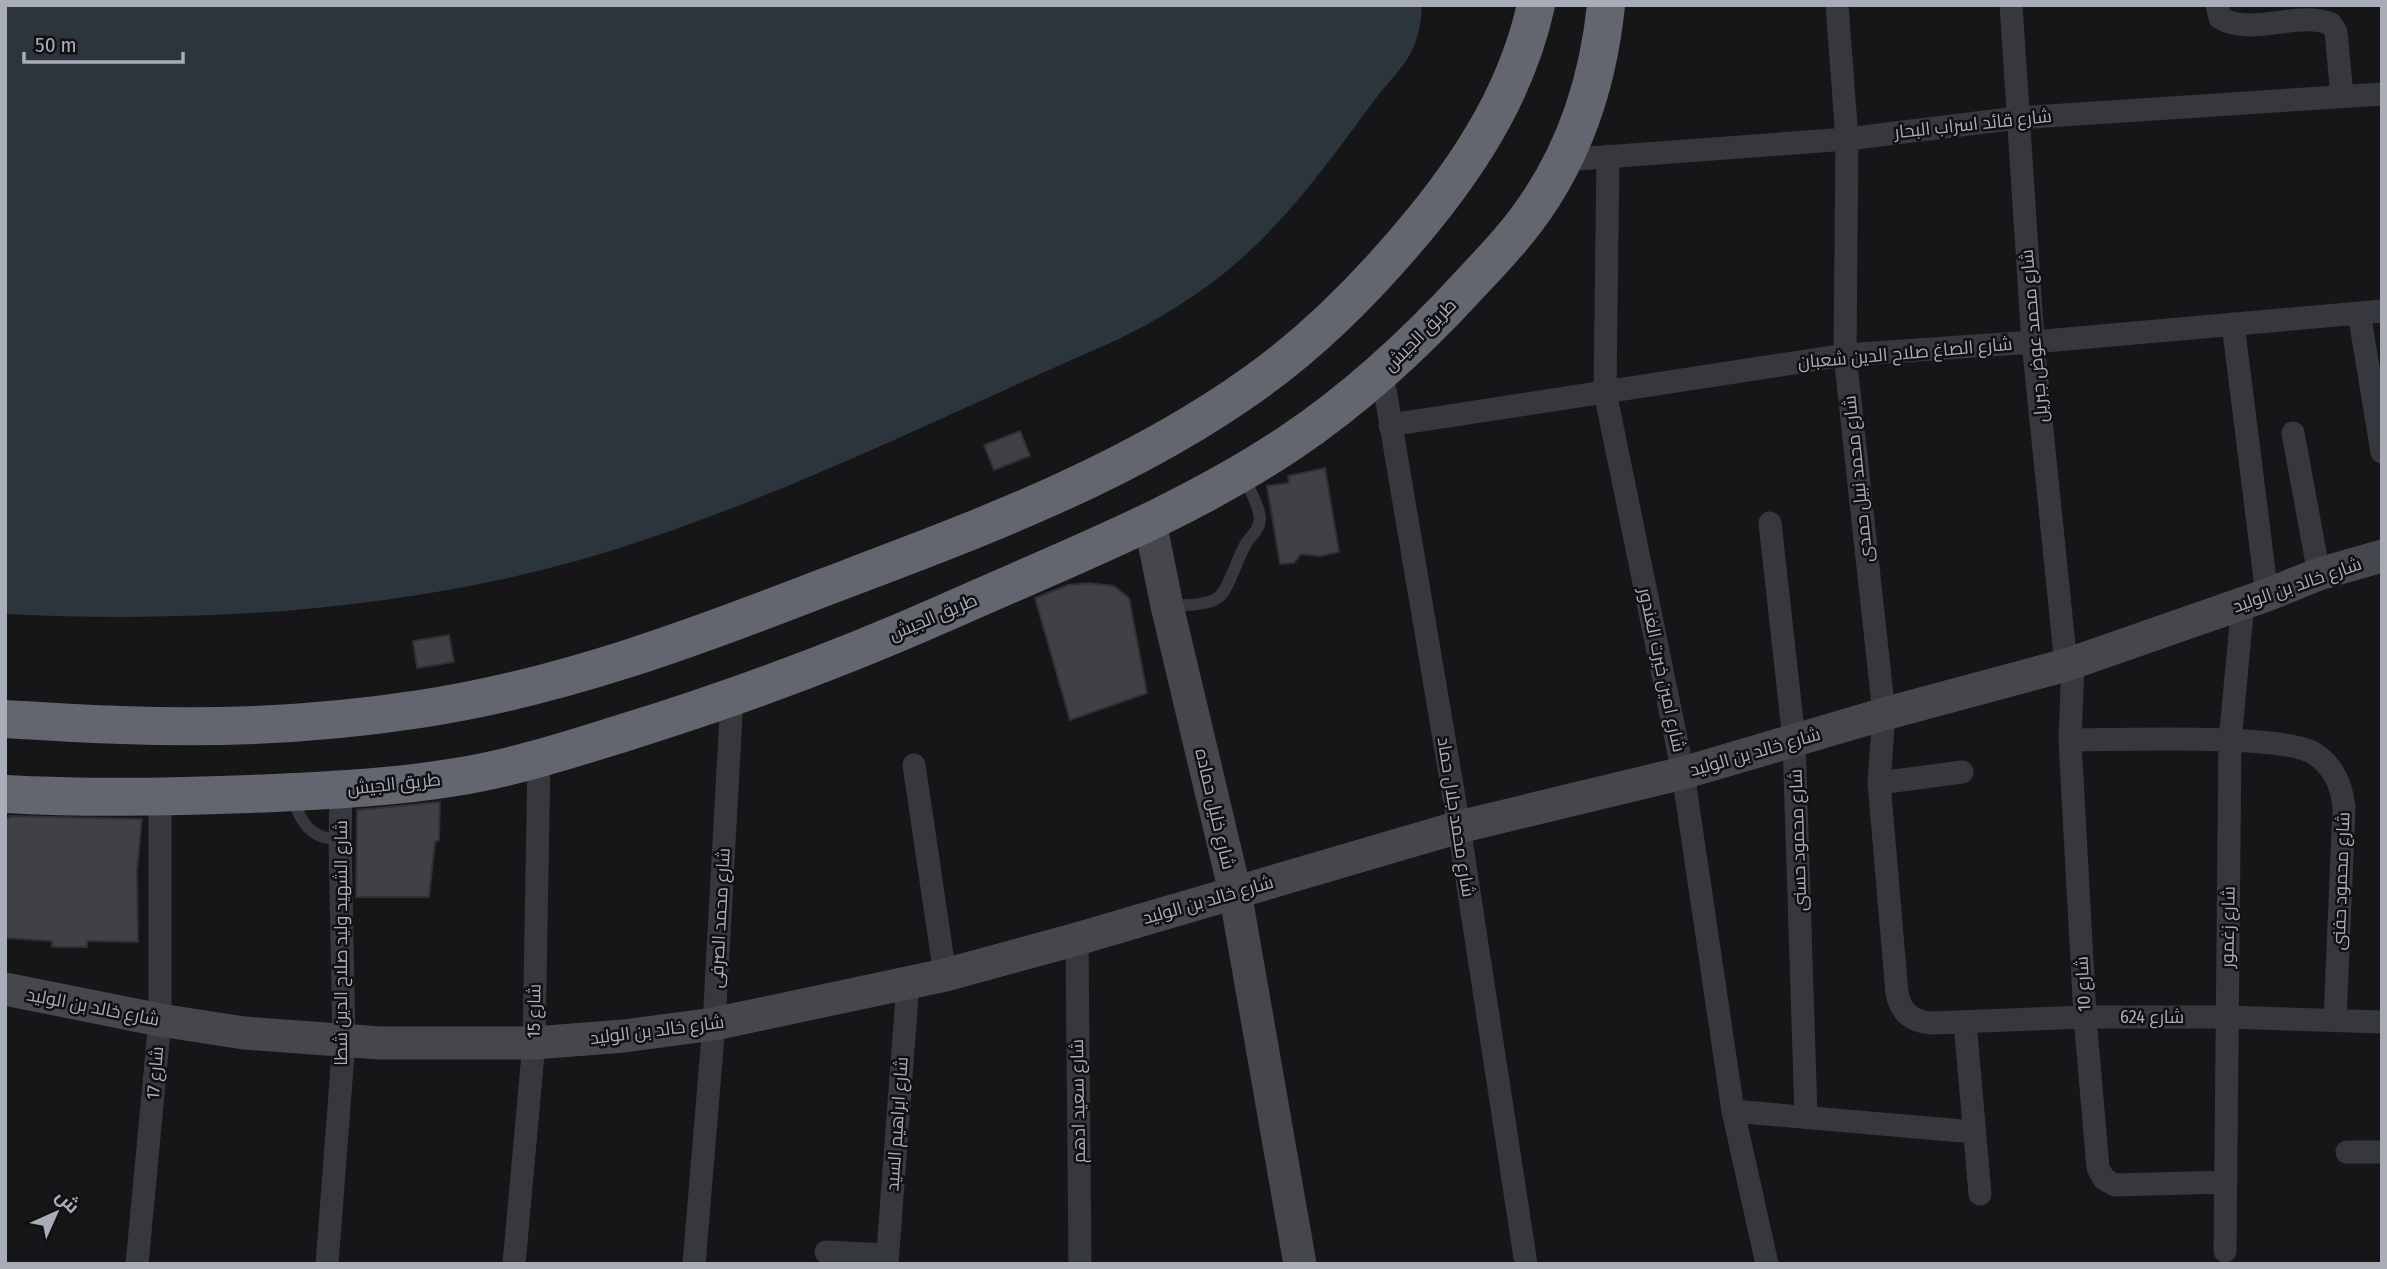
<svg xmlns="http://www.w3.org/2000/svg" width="2387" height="1269" viewBox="0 0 2387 1269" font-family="'Fira Sans Condensed',Cairo,sans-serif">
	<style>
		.water { fill: #2c353c }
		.building { fill: #404145; stroke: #303034; stroke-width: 2 }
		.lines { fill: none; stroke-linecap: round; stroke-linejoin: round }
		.lane { stroke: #37383d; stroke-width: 12 }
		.street { stroke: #37383d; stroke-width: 23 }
		.secondary { stroke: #45474d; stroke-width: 33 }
		.highway { stroke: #63666e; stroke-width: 38 }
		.labels { text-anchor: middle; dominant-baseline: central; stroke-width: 5; stroke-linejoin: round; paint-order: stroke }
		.street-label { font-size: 18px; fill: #a8adb8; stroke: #111113 }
	</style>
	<rect width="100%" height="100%" fill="#161618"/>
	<path class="water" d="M5,5H1422C1419,58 1402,64 1373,102C1329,162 1285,223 1227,271C1194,298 1157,320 1119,339C955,410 794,492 623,547C425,610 212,624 5,614Z"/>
	<path class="building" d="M1020,431L1030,456L994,470L984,445Z
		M1325,468L1339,552L1320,556L1301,554L1294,563L1280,564L1267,486L1289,483L1288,476Z
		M1088,583L1114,586L1129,598L1147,693L1070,720L1035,598L1068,585Z
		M449,635L454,662L417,668L413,641Z
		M440,802L439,840L435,842L429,897H356L357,810Z
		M9,816L142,819L137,870L138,942L87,941V947H52V941L5,938V818H9Z"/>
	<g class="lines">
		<path class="lane" d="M1167,606C1182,605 1203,606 1216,599C1229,593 1237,556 1247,542C1253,534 1260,528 1260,518C1259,505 1249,489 1244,477
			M292,796C300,821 310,840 340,839"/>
		<path class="street" d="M1837,5L1847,139L1845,355L1884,714L1879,783L1897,993C1901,1013 1911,1021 1931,1023L2085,1017H2228L2382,1022
			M2011,5L2033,342L2066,665
			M2217,5L2220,18C2254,37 2296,10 2331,24L2336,32L2342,95
			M1608,156L1605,392L1683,773L1733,1111L1767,1264
			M1564,160L1847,139L2017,118L2382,94
			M2359,313L2382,452
			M2233,324L2267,595
			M1382,372L1459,827L1526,1264
			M1390,425L1845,355L2033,342L2382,311
			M2293,433L2319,574
			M1770,523L1794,740L1806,1116
			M2073,663L2070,740L2085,1017L2098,1168L2104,1179L2115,1185L2226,1182
			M2070,740C2115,740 2285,733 2315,754C2334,767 2342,785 2344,808L2335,1020
			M914,765L945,975
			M1879,783L1962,772
			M1077,939L1080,1264
			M1965,1022L1980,1194
			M1733,1111L1974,1132
			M2347,1152H2382
			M2225,1251L2230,741L2243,603
			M826,1252L887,1255
			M137,1264L160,1020V797
			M327,1264L344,1041L340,839L341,789
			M514,1264L534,1043L539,758
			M694,1264L714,1024L732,697
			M887,1264L908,983"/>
		<path class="secondary" d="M1150,522L1167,606L1235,892L1300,1264
			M5,989L160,1020L244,1033L380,1043H534L624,1036L714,1024L945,975L1077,939L1459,827L1683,773L1884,714L2066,665L2267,595L2319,574L2382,556"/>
		<path class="highway" d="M5,719C44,721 83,724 122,725C221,729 322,724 420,709C560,688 694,638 825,587C973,531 1127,475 1256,382C1319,337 1375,279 1424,219C1476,155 1518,86 1536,5
			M5,794C95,799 185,797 274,793C335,790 396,787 456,777C513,768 568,750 623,733C733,699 841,659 947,612C1063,560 1184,514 1291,442C1358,397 1416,343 1470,284C1490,263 1510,242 1527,219C1574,156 1598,83 1606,5"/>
	</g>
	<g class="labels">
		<g class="street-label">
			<text transform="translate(1973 124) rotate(-6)">شارع قائد اسراب البحار</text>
			<text transform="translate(1420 335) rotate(-45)">طريق الجيش</text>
			<text transform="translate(2034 336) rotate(-95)">شارع محمد عوض جبريل</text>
			<text transform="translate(1905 353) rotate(-5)">شارع الصاغ صلاح الدين شعبان</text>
			<text transform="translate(1858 479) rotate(-96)">شارع محمد نبيل حمدى</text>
			<text transform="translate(2297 585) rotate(-19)">شارع خالد بن الوليد</text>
			<text transform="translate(933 617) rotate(-23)">طريق الجيش</text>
			<text transform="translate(1662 670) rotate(78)">شارع امين خيرت الغندور</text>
			<text transform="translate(1755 752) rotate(-16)">شارع خالد بن الوليد</text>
			<text transform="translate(394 784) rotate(-6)">طريق الجيش</text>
			<text transform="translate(1215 809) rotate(77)">شارع خليل حماده</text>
			<text transform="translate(1456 817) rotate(81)">شارع محمد جلال حماد</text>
			<text transform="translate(1798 840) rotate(-92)">شارع محمود حسنى</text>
			<text transform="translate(2341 881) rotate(-88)">شارع محمود حفنى</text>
			<text transform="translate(1208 900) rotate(-16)">شارع خالد بن الوليد</text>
			<text transform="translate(720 918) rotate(-87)">شارع محمد الصرفى</text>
			<text transform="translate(2228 927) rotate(-89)">شارع زغمور</text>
			<text transform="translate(341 943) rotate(-90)">شارع الشهيد وليد صلاح الدين شطا</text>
			<text transform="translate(2083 984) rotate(-93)">شارع 10</text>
			<text transform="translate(93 1007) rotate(11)">شارع خالد بن الوليد</text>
			<text transform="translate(534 1011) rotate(-89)">شارع 15</text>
			<text x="2152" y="1017">شارع 624</text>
			<text transform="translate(657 1030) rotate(-7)">شارع خالد بن الوليد</text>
			<text transform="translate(155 1073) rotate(-85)">شارع 17</text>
			<text transform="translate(1078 1101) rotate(-91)">شارع سعيد ادهم</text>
			<text transform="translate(897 1124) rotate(-86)">شارع ابراهيم السيد</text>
		</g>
	</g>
	<rect width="2387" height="1269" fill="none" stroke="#a8adb8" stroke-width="14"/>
	<g transform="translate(56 1213) rotate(45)" stroke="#111113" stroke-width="5" paint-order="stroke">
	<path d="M0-5L12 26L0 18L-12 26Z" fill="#a8adb8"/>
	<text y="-10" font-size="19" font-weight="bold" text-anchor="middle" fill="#a8adb8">ش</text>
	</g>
	<path d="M24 52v10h159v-10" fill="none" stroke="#a8adb8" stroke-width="3.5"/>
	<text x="35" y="52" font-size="21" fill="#a8adb8" stroke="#111113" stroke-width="5" paint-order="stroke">50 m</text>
</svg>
